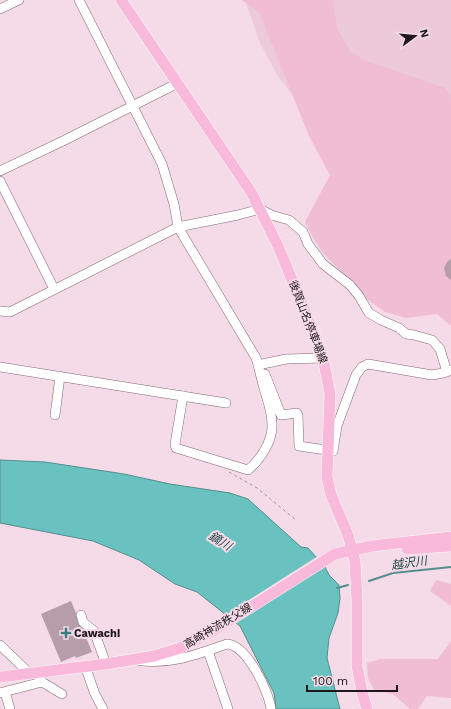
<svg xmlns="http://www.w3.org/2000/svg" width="451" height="709" viewBox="0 0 451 709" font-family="'Work Sans','Noto Sans JP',sans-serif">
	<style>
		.built { fill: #eccada }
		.green { fill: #f0bdd5 }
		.water { fill: #69c2bf; stroke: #538f8e }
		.pier { fill: #f5dae7 }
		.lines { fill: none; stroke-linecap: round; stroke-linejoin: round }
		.stream { stroke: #538f8e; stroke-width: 2 }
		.building { fill: #b69da9 }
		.minor-casing { stroke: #816a75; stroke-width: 10 }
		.major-casing { stroke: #fff; stroke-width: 12 }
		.path { stroke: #a38f99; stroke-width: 1; stroke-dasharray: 3 3; stroke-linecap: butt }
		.minor { stroke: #fff; stroke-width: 9 }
		.major { stroke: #f8b9da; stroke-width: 11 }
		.poi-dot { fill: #367e7d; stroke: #f5dae7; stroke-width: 1.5 }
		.labels { text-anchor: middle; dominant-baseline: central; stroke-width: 4; stroke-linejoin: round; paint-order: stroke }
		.street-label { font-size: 11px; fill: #20171c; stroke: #f5dae7 }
		.poi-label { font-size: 11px; font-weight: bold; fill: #20171c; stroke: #f5dae7; text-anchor: start }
		.water-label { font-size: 12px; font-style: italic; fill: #234c4c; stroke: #f5dae7 }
	</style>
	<rect width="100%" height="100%" fill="#f5dae7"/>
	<path class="built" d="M245,0H451V151L301,107L278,76L260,43Z"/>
	<path class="green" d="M242,0H333L337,28L350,51L364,60L445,88L450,94L451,100V326L437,314L406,318L385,312L368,300L324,254L315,241L305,222L330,175L309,136L260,14Z
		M436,580L451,584V606L430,591Z
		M451,641V698L427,696L418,709H410L393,694L374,690L368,678L367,663L380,659H438Z"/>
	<path class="water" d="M0,460L45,462L124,474L170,484L230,493L248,499L301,547L308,548L325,567L329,575L339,585L340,598L338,613L329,638L327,658L340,709H276L274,693L240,626L197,592L175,584L139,560L93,541L0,523Z"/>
	<path class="pier" d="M318,556L326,565L233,623L224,616Z"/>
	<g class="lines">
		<path class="stream" d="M369,581L393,573L451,567
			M337,588L348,585"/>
	</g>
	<path class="building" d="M451,259V280L446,276L444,268L447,262Z
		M71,601L92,652L76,658L75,656L61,662L41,614Z"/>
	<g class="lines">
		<g class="minor-casing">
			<path id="minor" d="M79,0L162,164L174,204L178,227L256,358C259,367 261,378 264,388C267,399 272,412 272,424C273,441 260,460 248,470L176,448L175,444L183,396
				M0,9L19,0
				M0,171L65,140L178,83
				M0,181L54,289
				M0,311L10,312L178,227L238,215L260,209L271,215L289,220L303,232L308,244L323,264L350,285L359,296L369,313L381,320L399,328L406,334L414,335L432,340L440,349L447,372
				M258,365L286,359L323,358
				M0,367L226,403
				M265,374L281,415L297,413L298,415L299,446L333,451L337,426L356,375L362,367L368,364L432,375L443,373L451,370
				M55,415L60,376
				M81,615L83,622L94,631L106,664
				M0,645L29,673
				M208,651L228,709
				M137,660C168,666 198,654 227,644C247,645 269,692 271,709
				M85,666L95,694L103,709
				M40,678L42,682L62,694
				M5,692L10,709
				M0,693L42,682"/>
		</g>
		<g class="major-casing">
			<path id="major" d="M121,0L251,192L278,246L317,340L323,358L330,394L327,477L331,495L348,535L355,561L357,601V666L362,692L367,709
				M407,549L451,546
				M0,677L106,664L154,656L180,648L211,632L335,554L372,546L451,537"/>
		</g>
		<path class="path" d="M229,472L257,488L296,520"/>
		<use href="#minor" class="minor"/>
		<use href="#major" class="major"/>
	</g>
	<path class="poi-dot" d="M64 627h4v4h4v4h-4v4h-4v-4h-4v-4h4z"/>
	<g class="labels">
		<g class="street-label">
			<text transform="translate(308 322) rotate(69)">後賀山名停車場線</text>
			<text transform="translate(218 626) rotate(-31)">高崎神流秩父線</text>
		</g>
		<g class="poi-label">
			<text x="74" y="633">Cawachi</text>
		</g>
		<g class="water-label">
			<text transform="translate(220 541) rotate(31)">鏑川</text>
			<text transform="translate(409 563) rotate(-8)">越沢川</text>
		</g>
	</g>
	<g transform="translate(415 36) rotate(74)" stroke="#f5dae7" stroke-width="3" paint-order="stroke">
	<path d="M0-3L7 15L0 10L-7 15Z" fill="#20171c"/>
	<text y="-6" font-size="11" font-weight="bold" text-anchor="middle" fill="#20171c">N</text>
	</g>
	<path d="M307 685v6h90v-6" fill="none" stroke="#20171c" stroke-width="2"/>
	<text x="313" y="685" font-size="12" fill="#20171c" stroke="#f5dae7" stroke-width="3" paint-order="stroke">100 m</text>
</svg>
